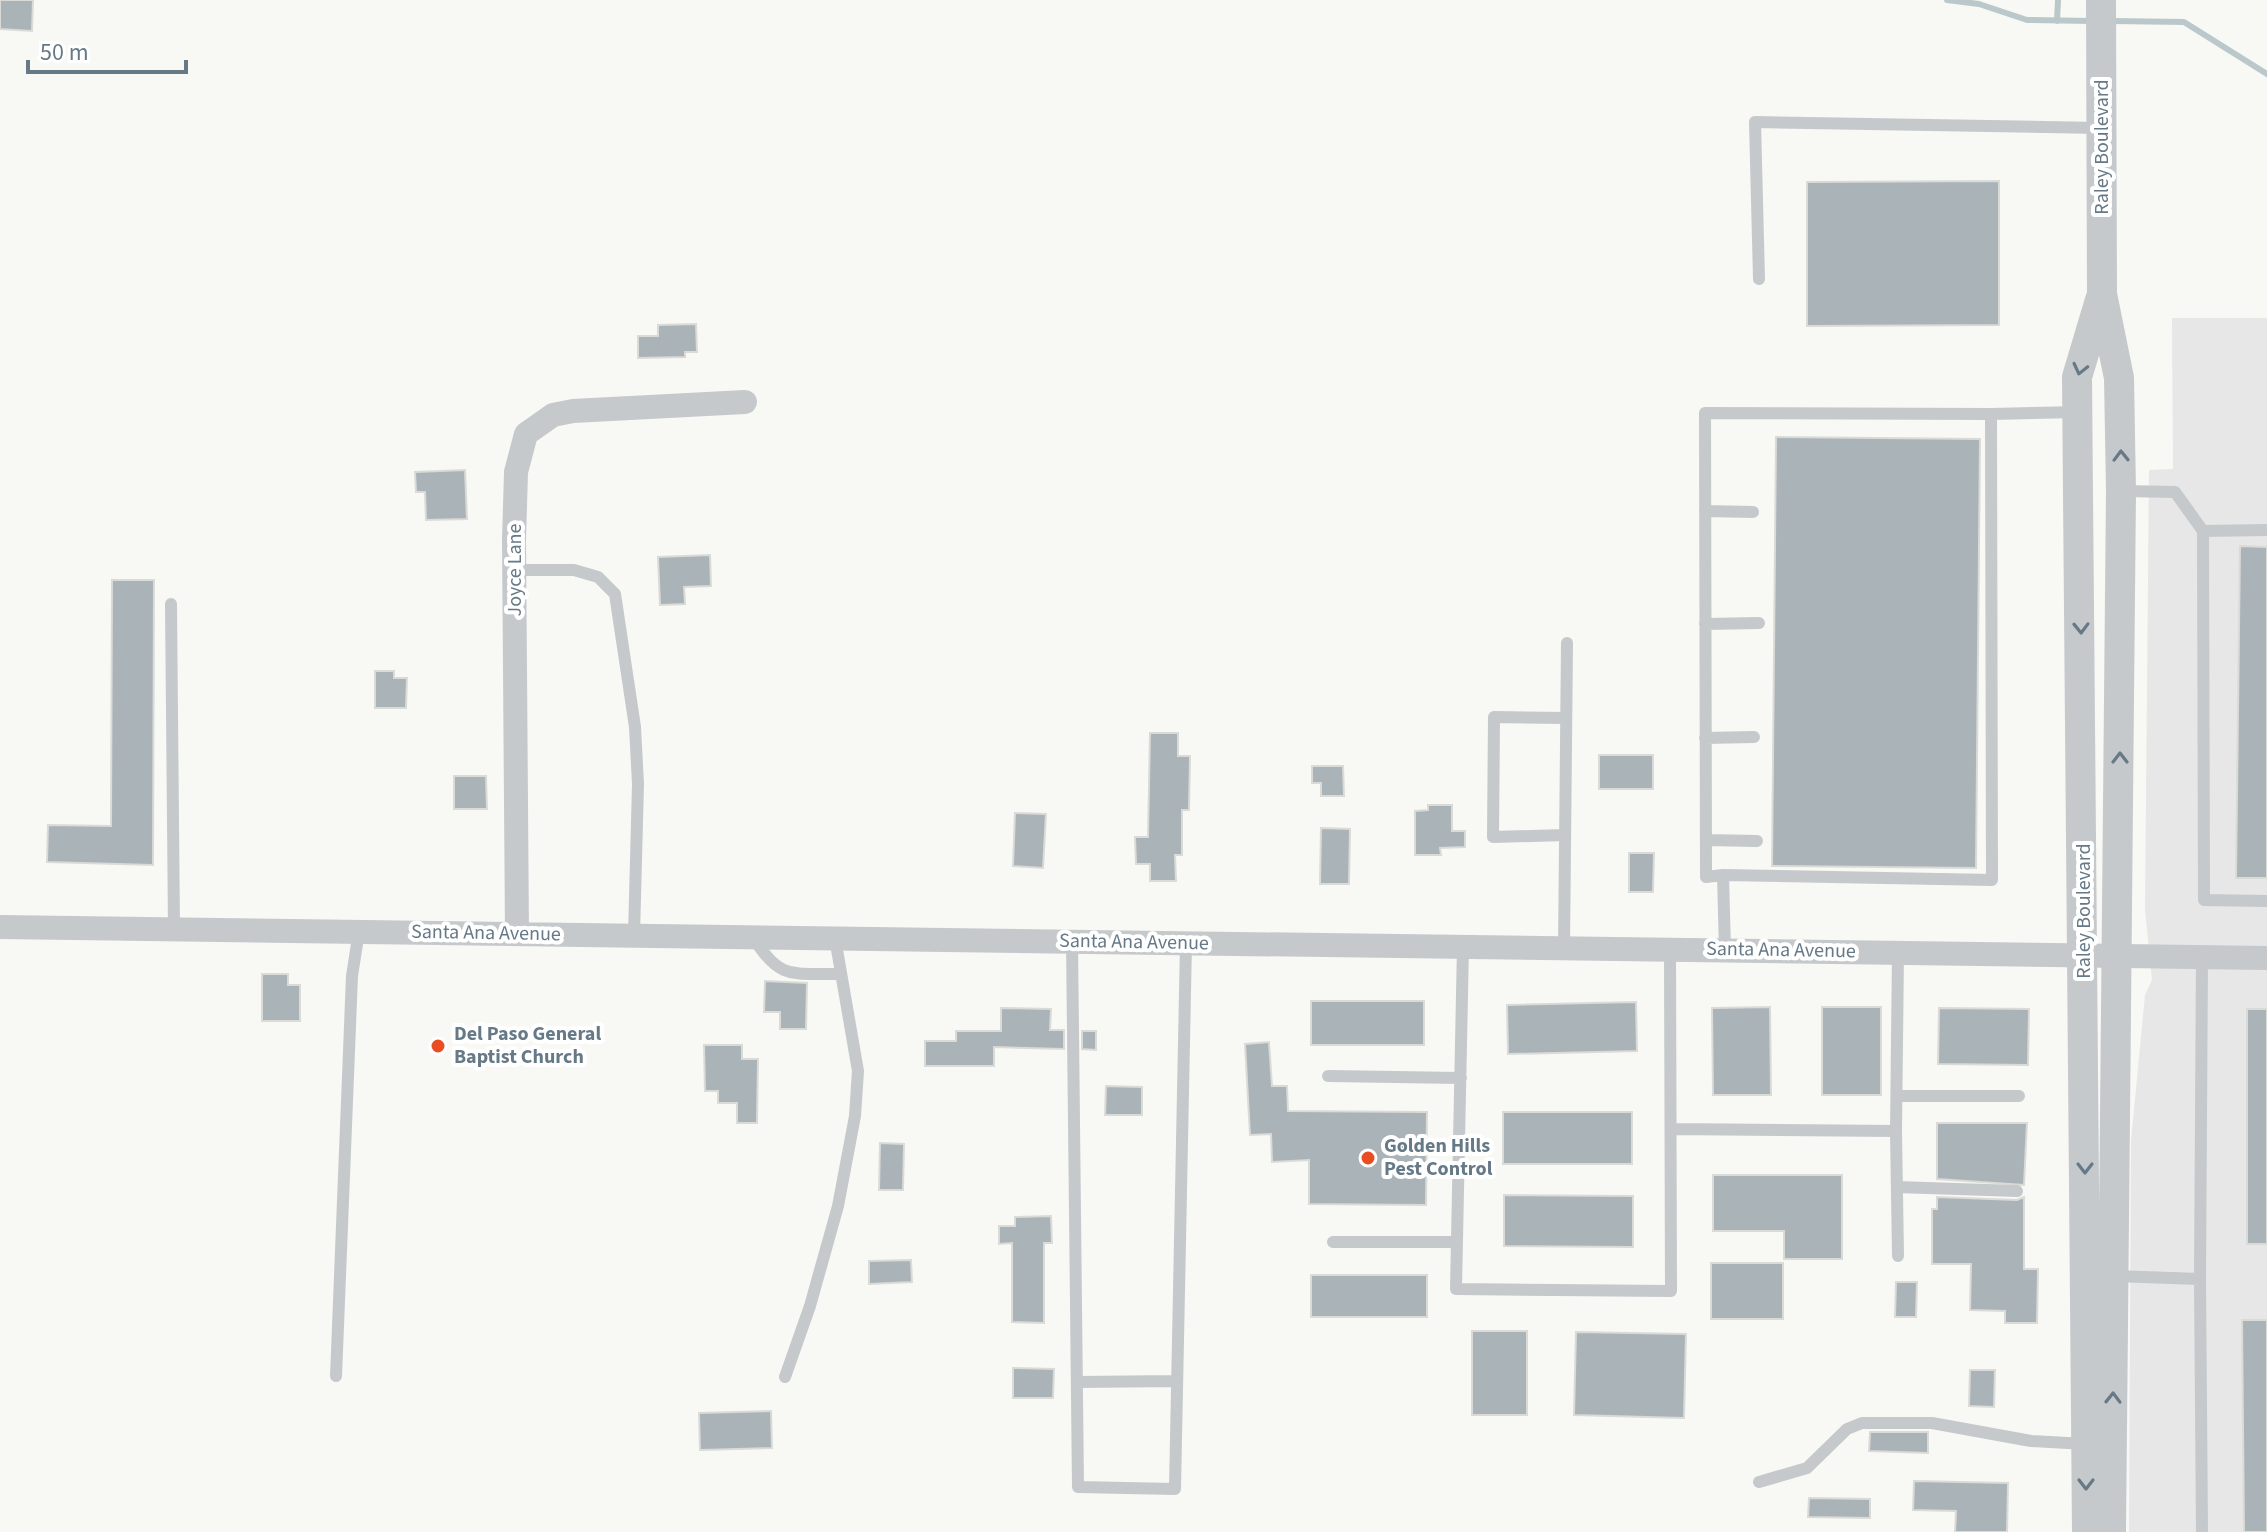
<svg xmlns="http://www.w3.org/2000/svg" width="2267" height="1532" viewBox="0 0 2267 1532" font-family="'Source Sans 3',sans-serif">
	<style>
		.built { fill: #e6e7e6 }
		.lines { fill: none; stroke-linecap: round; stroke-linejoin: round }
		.stream { stroke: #bbc8cb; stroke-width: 6 }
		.building { fill: #aab3b8; stroke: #dadad7; stroke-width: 2 }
		.service { stroke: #c5c9cc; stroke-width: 12 }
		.minor { stroke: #c5c9cc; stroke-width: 24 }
		.tertiary { stroke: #c5c9cc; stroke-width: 30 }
		.oneway { stroke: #667987 }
		.poi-dot { fill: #eb4d22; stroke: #fff; stroke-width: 3 }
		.labels { text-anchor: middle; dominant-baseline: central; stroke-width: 8; stroke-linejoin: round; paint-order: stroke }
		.street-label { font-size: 20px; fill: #667987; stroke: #fff }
		.poi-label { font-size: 20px; font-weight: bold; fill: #667987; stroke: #fff; text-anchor: start }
	</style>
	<rect width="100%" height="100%" fill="#f8f8f5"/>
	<path class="built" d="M2172,318H2267V1532H2129L2131,1141L2145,995L2152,980L2145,910L2149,470L2173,469Z"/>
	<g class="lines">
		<path class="stream" d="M1947,0L1979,4L2027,20L2092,21
			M2057,21L2058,0
			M2112,21L2184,22L2267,74"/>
	</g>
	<path class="building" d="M0,0H33L32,31L0,29Z
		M1999,181V325L1807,326V182Z
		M696,324L697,352H685V357L638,358V336H658V325Z
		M1776,437L1980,439L1976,868L1772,866Z
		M465,470L467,519L426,520L425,492H416L415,472Z
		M2240,546L2267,547V878H2236Z
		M710,555L711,586L684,587L685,604L660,605L658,557Z
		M112,580H154L153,865L47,862L48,825L111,826Z
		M375,671H394V678H407L406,708H375Z
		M1150,733H1178V756H1190L1189,810H1182V855H1175L1176,881H1150V864H1136L1135,837H1148Z
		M1599,755H1653V789H1599Z
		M1312,766H1343L1344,796H1321V783H1312Z
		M454,776H486L487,809H454Z
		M1428,805H1452V831H1465V847L1440,848L1441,855H1415V811L1428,810Z
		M1015,813L1046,814L1043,868L1013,866Z
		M1321,828L1350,829L1349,884H1320Z
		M1629,853H1654L1653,892H1629Z
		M262,974H288V985H300V1021H262Z
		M765,981L807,983L806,1029H780V1012H764Z
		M1311,1001H1424V1045H1311Z
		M1636,1002L1637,1051L1508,1054L1507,1005Z
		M1770,1007L1771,1095H1713L1712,1008Z
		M1822,1007H1881V1095H1822Z
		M1001,1008L1051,1009L1050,1030H1064V1049L994,1047V1066H925V1041H956V1031H1001Z
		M1939,1008L2029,1009L2028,1065L1938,1064Z
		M2247,1009H2267V1244H2247Z
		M1082,1031H1096V1050L1082,1049Z
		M1269,1042L1272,1086H1287L1288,1111L1427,1112L1426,1205L1309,1204V1160L1272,1162L1271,1134L1250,1135L1245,1044Z
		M704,1045H742V1059H758L757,1123H737V1103H718V1091H705Z
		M1106,1086L1142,1087V1115H1105Z
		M1503,1112H1632V1164H1503Z
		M1937,1123H2027L2024,1185L1937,1179Z
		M880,1143L904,1144L903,1190H879Z
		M1713,1175H1842V1259H1784V1231H1713Z
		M1504,1195L1633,1196V1247L1504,1246Z
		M1937,1197L2017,1200L2024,1197V1269H2038L2037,1323H2005V1311L1970,1310L1971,1264H1932V1209H1937Z
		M1051,1216L1052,1243H1044V1323L1012,1322V1243L999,1244V1226H1015V1217Z
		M911,1260L912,1282L869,1284V1261Z
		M1711,1263H1783V1319H1711Z
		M1311,1275H1427V1317H1311Z
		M1896,1282H1917L1916,1317H1895Z
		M2242,1320H2267V1532H2244Z
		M1472,1331H1527V1415H1472Z
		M1576,1332L1686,1334L1684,1418L1574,1415Z
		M1013,1368L1054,1369L1053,1398H1013Z
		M1970,1370H1995L1994,1407L1969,1406Z
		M771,1411L772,1448L700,1450L699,1413Z
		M1870,1432H1928V1453L1869,1451Z
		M1914,1481L2008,1483L2007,1532H1955L1956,1511L1913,1510Z
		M1809,1498L1870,1499V1518L1808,1517Z"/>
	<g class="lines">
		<path class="service" d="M1759,279L1755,122L2100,128
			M2122,491L2175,492L2203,531L2267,530
			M1705,511L1753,512
			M2203,531L2204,900L2267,901
			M514,570H574L598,577L615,594L635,727L638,784L634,935
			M171,604L174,929
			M1705,624L1759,623
			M1705,738L1754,737
			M1565,835L1493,837L1494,717L1566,718
			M1706,840L1757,841
			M1723,875L1706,877L1705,413L1991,414
			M753,937C780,981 792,973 840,974
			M1072,941L1078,1487L1175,1489L1186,943
			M1463,946L1456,1289L1671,1291L1670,949
			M1564,948L1567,643
			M1725,950L1723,875L1992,880L1991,414L2078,412
			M1328,1076L1461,1078
			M1897,1096H2019
			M1671,1129L1896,1131L1898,1256
			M1896,1131L1898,952
			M1897,1187L2017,1191
			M1333,1242H1457
			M2114,1276L2200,1279L2202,1532
			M2200,1279L2202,956
			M336,1376L352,976L359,931
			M785,1377L810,1306L838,1206L855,1116L858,1071L835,938
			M1077,1382L1177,1381
			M1759,1482L1807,1468L1847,1429L1862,1423H1932L2031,1441L2086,1444"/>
		<path class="minor" d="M0,927L2267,958
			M517,934L514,540L516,472L526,434L553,415L573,411L745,402"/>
		<path class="tertiary" d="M2101,0L2102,294L2119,378L2121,491L2111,1532
			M2087,1532L2077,377L2100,300"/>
	</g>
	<defs><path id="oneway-chevron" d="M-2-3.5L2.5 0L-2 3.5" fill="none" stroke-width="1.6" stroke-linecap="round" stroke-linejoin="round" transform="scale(2)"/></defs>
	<g class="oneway">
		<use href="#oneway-chevron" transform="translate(2080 369) rotate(103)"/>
		<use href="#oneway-chevron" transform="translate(2121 456) rotate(-91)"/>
		<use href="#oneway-chevron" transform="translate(2081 628) rotate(89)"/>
		<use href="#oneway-chevron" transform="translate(2120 758) rotate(-90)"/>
		<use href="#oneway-chevron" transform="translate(2085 1168) rotate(90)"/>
		<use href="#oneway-chevron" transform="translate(2113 1398) rotate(-89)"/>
		<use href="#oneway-chevron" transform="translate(2086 1484) rotate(90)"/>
	</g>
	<g class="poi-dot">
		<circle cx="438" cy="1046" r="8"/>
		<circle cx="1368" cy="1158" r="8"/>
	</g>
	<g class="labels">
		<g class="street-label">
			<text transform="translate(2102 147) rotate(-90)">Raley Boulevard</text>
			<text transform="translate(515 570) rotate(-90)">Joyce Lane</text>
			<text transform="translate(2084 911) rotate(-90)">Raley Boulevard</text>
			<text transform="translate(486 933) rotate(1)">Santa Ana Avenue</text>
			<text transform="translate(1134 942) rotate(1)">Santa Ana Avenue</text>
			<text transform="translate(1781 950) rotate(1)">Santa Ana Avenue</text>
		</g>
		<g class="poi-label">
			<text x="454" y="1034">Del Paso General<tspan x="454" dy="23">Baptist Church</tspan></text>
			<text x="1384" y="1146">Golden Hills<tspan x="1384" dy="23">Pest Control</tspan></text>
		</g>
	</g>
	<path d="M28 60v12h158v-12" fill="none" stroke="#667987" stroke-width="4"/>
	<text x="40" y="60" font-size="24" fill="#667987" stroke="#ffffff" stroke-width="6" paint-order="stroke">50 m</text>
</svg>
